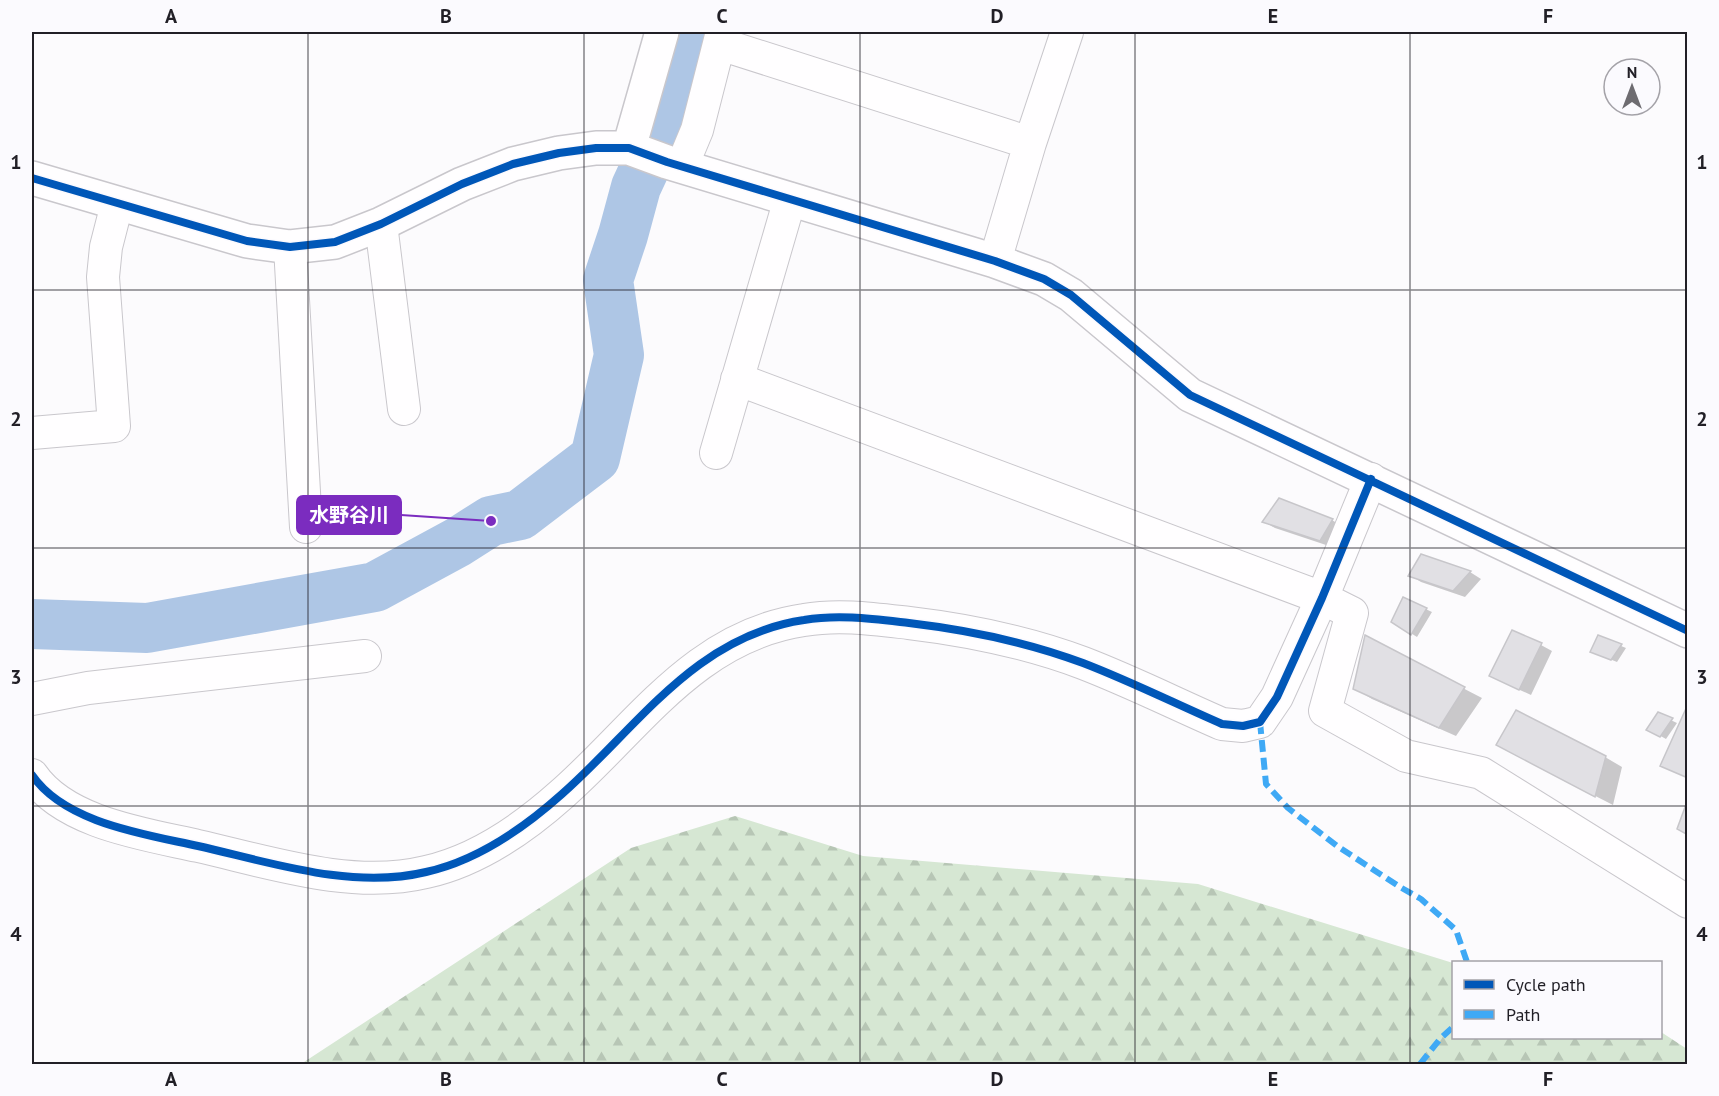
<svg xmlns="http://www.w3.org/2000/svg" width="1719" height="1096" viewBox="0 0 1719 1096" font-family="'PT Sans','Noto Sans JP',sans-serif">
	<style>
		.forest { fill: url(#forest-firs) }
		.shadow { fill: #0003 }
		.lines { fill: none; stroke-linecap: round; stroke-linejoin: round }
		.river { stroke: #aec6e5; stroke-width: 50 }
		.building { fill: #e1e0e4; stroke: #c7c6ca; stroke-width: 1.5 }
		.minor-casing { stroke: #c9c7cc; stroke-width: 34 }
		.tertiary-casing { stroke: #c9c7cc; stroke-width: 36 }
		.minor { stroke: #fffeff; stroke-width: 32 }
		.tertiary { stroke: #fffeff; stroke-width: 33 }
		.quiet { stroke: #3fa9f5; stroke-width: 6; stroke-dasharray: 12 6; stroke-linecap: butt }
		.cycleway-casing { stroke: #fbfafe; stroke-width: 11 }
		.cycleway { stroke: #0057b8; stroke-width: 8 }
		.grid { fill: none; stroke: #211f26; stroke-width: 1.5; stroke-opacity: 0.55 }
		.leader { fill: none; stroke: #7b2cbf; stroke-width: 2 }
		.callout-dot { fill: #7b2cbf; stroke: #fbfafe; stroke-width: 2 }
		.callout { fill: #7b2cbf; stroke: #7b2cbf; stroke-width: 2 }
		.callout-label { font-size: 20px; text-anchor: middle; font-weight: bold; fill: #fff }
		.neatline { fill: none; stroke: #211f26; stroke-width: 2 }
		.grid-label { font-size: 20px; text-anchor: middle; font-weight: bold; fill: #211f26 }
	</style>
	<defs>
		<pattern id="forest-firs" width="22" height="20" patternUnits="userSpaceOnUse" patternTransform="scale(1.5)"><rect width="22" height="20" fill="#d6e7d3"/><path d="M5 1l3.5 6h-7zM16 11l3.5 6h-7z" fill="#b7c6b5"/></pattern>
	</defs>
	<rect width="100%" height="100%" fill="#fcfbfd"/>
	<path class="forest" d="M735,816L863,856L1198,884L1453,963L1454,1038H1660L1661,1032L1687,1049V1064H301L631,848Z"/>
	<path class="shadow" d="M1332,520L1343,527L1332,547L1275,528L1264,522Z
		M1421,556L1470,572L1481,579L1465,597L1421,582L1410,575Z
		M1404,599L1432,612L1417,637L1393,622Z
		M1599,637L1626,648L1617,662L1597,654Z
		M1366,638L1482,698L1456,736L1372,699L1354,688Z
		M1541,645L1552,651L1531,695L1502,682Z
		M1658,714L1677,723L1666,739L1648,729Z
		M1515,755L1605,757L1622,767L1613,805Z"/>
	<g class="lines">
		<path class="river" d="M32,624L147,628L375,587L458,542L491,521L520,515L595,458L619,355L608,280L623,235L636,187L669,116L693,32"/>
	</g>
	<path class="building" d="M1279,498L1333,519L1320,541L1262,522Z
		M1421,554L1471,571L1453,591L1408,576Z
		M1403,597L1427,608L1411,635L1391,622Z
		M1512,630L1542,643L1519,690L1489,676Z
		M1365,635L1465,687L1439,728L1353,689Z
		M1598,635L1622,644L1611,660L1590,652Z
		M1688,704V778L1660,766Z
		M1516,710L1606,756L1595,797L1496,745Z
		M1658,712L1673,718L1660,737L1646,730Z
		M1688,799V835L1677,829Z"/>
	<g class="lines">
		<g class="minor-casing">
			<path id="minor" d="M720,44L1030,143
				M682,166L697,130L722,32
				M381,224L404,409
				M290,247L306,527
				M995,261L1030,143L1067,32
				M737,379L1322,598L1352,613L1325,711L1406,756L1481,773L1688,902
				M32,433L114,426L103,277L106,247L117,204
				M716,453L790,199
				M32,699L88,688L365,656
				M32,775C65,823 144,834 198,846C269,862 352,890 426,872C476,861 524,828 562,794C638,727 695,636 804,620C839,614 874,619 909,623C968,630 1027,642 1083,663C1130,681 1176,704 1222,724L1243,726L1260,722L1277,697L1322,598L1371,479"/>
		</g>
		<g class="tertiary-casing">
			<path id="tertiary" d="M629,148L662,32
				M32,178L247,241L290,247L335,242L381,224L462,184L513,164L559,153L596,148H629L667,162L995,261L1044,279L1071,295L1190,395L1688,631"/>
		</g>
		<use href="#minor" class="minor"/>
		<use href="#tertiary" class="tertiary"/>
		<path class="quiet" d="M1260,722L1266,784L1288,808L1337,846L1400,887L1421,899L1456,930L1467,962
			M1420,1064L1440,1039L1454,1026"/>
		<g class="cycleway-casing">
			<path id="cycleway" d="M32,178L247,241L290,247L335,242L381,224L462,184L513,164L559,153L596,148H629L667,162L995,261L1044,279L1071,295L1190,395L1688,631
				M32,775C65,823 144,834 198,846C269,862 352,890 426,872C476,861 524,828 562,794C638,727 695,636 804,620C839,614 874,619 909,623C968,630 1027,642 1083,663C1130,681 1176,704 1222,724L1243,726L1260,722L1277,697L1322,598L1371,479"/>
		</g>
		<use href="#cycleway" class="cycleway"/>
	</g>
	<path class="grid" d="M308,32V1064M584,32V1064M860,32V1064M1135,32V1064M1410,32V1064M32,290H1688M32,548H1688M32,806H1688"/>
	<path class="leader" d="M491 521L401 515"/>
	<circle class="callout-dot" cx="491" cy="521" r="6"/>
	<rect class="callout" x="297" y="496" width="104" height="38" rx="6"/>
	<g class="callout-label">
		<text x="349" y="522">水野谷川</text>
	</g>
	<rect width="1719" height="1096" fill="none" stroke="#fbfafe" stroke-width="66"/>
	<rect x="1452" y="961" width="210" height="78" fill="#fbfafe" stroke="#a4a2a8" stroke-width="1.5"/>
	<rect x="1464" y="980" width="30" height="9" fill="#0057b8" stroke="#a4a2a8" stroke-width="1.5"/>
	<text x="1506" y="991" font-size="18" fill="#211f26">Cycle path</text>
	<rect x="1464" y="1010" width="30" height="9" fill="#3fa9f5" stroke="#a4a2a8" stroke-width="1.5"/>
	<text x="1506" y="1021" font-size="18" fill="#211f26">Path</text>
	<g transform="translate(1632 87)"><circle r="28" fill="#fbfafe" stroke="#a4a2a8" stroke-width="1.5"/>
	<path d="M0-4.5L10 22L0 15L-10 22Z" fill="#6e6c71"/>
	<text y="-9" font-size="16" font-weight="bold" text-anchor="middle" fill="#211f26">N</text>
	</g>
	<rect x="33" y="33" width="1653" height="1030" class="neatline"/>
	<g class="grid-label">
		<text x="171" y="23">A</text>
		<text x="446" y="23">B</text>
		<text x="722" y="23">C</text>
		<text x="997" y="23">D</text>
		<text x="1273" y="23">E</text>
		<text x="1548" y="23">F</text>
		<text x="16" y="169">1</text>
		<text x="1702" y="169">1</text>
		<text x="16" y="426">2</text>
		<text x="1702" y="426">2</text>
		<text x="16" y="684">3</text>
		<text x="1702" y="684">3</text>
		<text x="16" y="941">4</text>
		<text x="1702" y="941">4</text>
		<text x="171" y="1086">A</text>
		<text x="446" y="1086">B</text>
		<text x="722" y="1086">C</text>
		<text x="997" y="1086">D</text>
		<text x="1273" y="1086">E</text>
		<text x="1548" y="1086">F</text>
	</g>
</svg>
